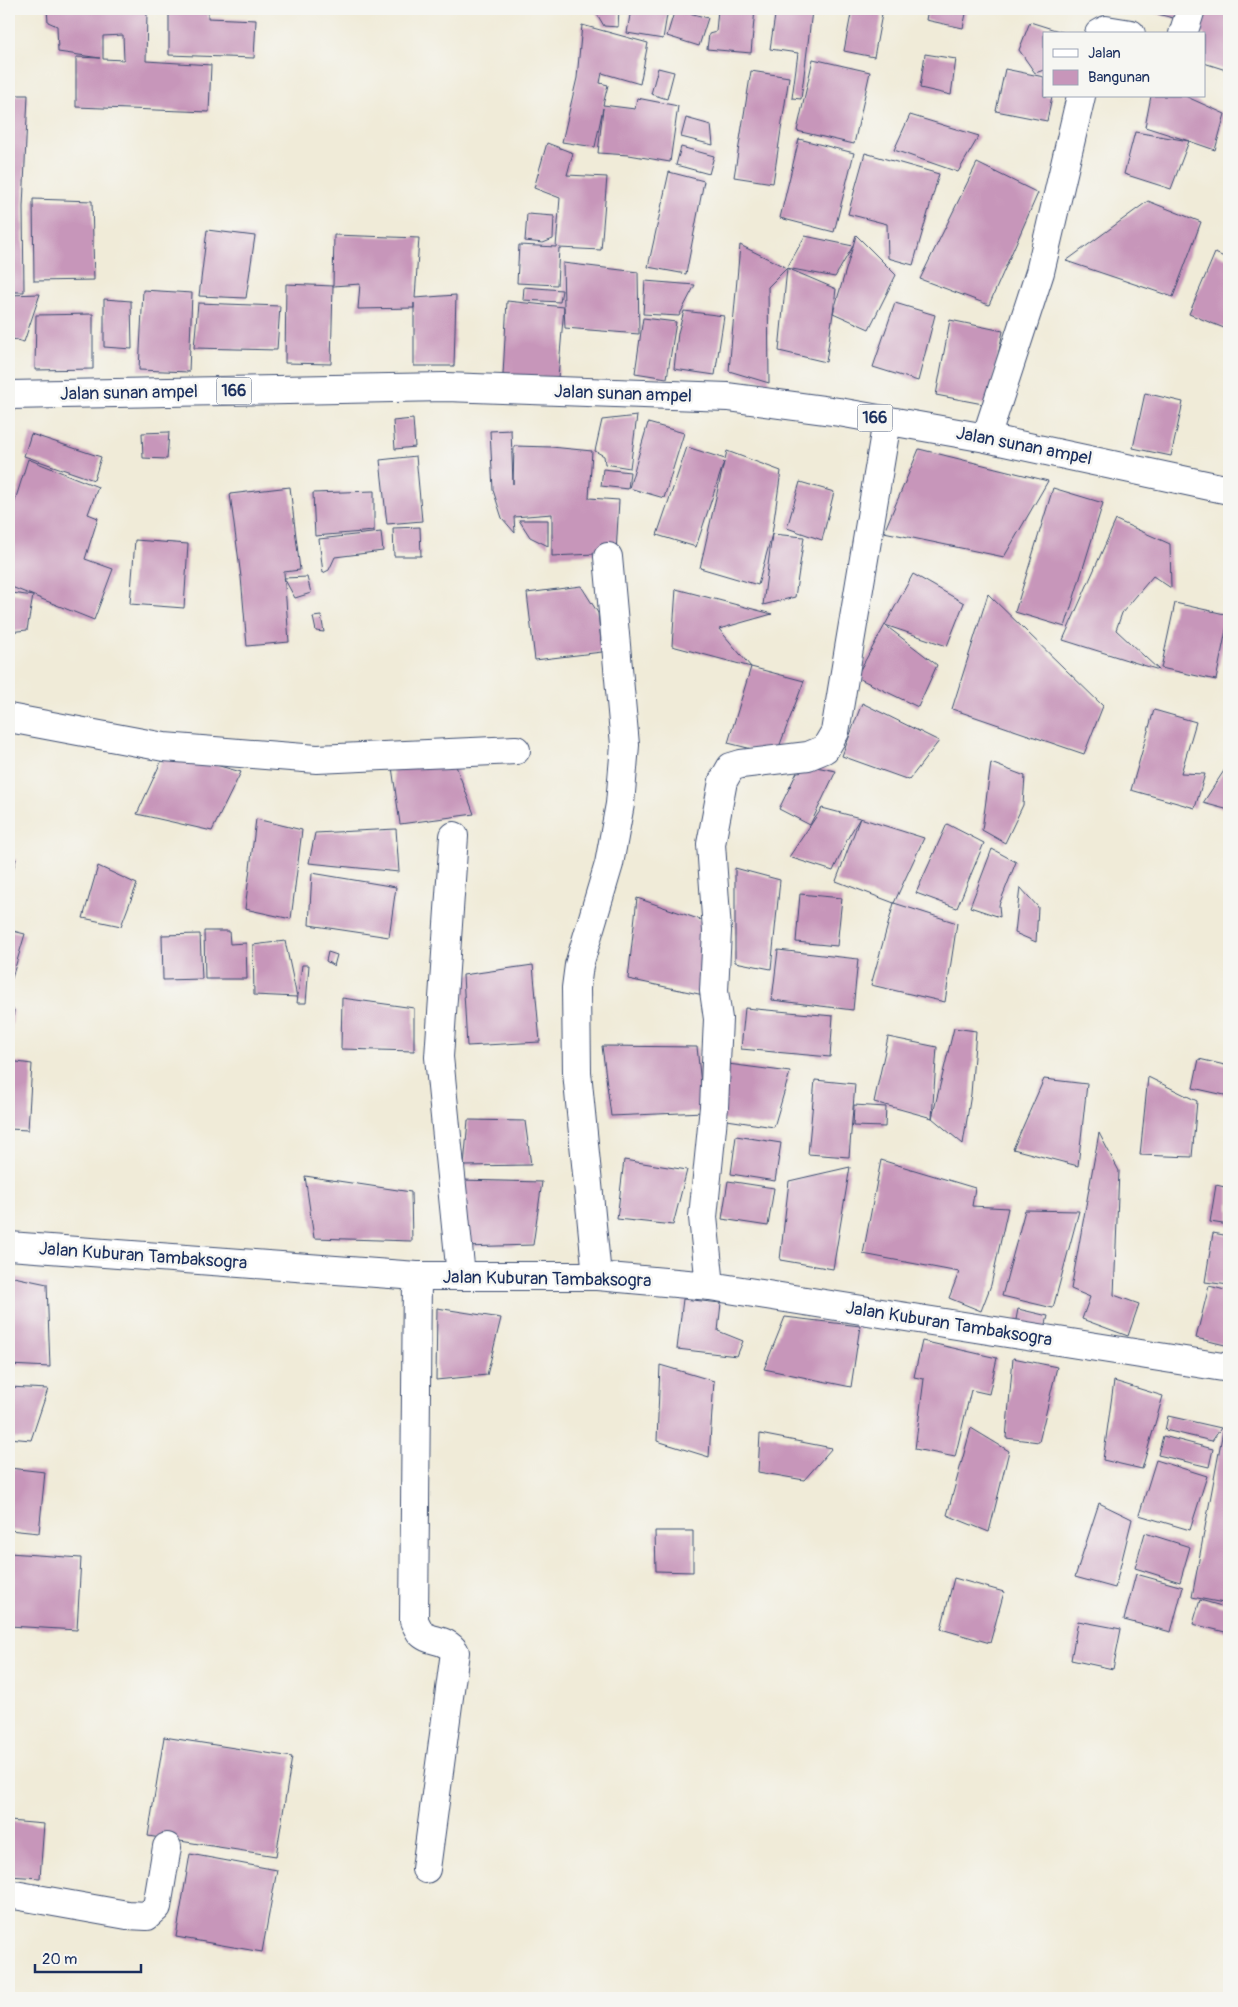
<svg xmlns="http://www.w3.org/2000/svg" width="1238" height="2007" viewBox="0 0 1238 2007" font-family="Pangolin,sans-serif">
	<style>
		.building { fill: #c796ba; fill-rule: evenodd }
		.lines { fill: none; stroke-linecap: round; stroke-linejoin: round }
		.minor-casing { stroke: #3b4b70; stroke-width: 30 }
		.primary-casing { stroke: #3b4b70; stroke-width: 30 }
		.minor { stroke: #fff; stroke-width: 28 }
		.primary { stroke: #fff; stroke-width: 28 }
		.labels { text-anchor: middle; dominant-baseline: central; stroke-width: 5; stroke-linejoin: round; paint-order: stroke }
		.shield { fill: #f6f6f2; stroke: #5d6b8a; stroke-width: 1 }
		.shield-label { font-size: 16px; font-weight: bold; fill: #1b2f5e }
		.street-label { font-size: 18px; fill: #1b2f5e; stroke: #f6f6f2 }
	</style>
	<rect width="100%" height="100%" fill="#f6f6f2"/>
	<filter id="ink" filterUnits="userSpaceOnUse"><feTurbulence type="fractalNoise" baseFrequency=".02" numOctaves="2"/><feDisplacementMap in="SourceGraphic" scale="10" xChannelSelector="R" yChannelSelector="G"/><feConvolveMatrix kernelMatrix="1 2 1 2 8 2 1 2 1" color-interpolation-filters="sRGB"/></filter>
	<filter id="wash" filterUnits="userSpaceOnUse"><feTurbulence type="fractalNoise" baseFrequency=".0096" numOctaves="4" result="noise"/><feDisplacementMap in="SourceGraphic" scale="20" xChannelSelector="R" yChannelSelector="G"/><feGaussianBlur stdDeviation="1.12" result="paint"/><feColorMatrix in="noise" values="0 0 0 0 0 0 0 0 0 0 0 0 0 0 0 0 0 1.4 0 .05"/><feComposite in="paint" operator="in"/></filter>
	<g filter="url(#wash)">
		<rect width="100%" height="100%" fill="#f0ebd8"/>
		<g id="blocks">
			<path class="building" d="M47,9H131L147,11L146,61L211,65L209,112L76,107V57L100,58L58,52L57,26L48,22ZM123,35L124,60L103,59V36Z
				M169,9H208V18L256,20L254,58L169,55Z
				M594,9H619L618,27L604,26Z
				M631,9H668L663,39L627,33Z
				M675,9L708,18L699,46L667,36Z
				M718,9H755L751,53L707,49L709,34L716,32Z
				M776,9L812,11L801,99L792,98L798,53L770,49Z
				M852,9L882,14L874,57L844,51Z
				M928,9H967L963,28L926,20Z
				M1138,9H1180L1177,19Z
				M1205,9H1229V71L1204,63V34H1197Z
				M1030,22L1065,33L1044,34V70L1035,73L1019,50Z
				M582,25L648,43L640,84L602,73L600,83L608,85L603,105L635,109L637,98L678,106L670,162L629,155L598,153L603,108L595,147L562,142L577,78Z
				M925,54L956,59L951,95L920,88Z
				M813,59L870,72L854,144L797,131Z
				M658,68L674,72L667,99L651,94Z
				M1005,69L1044,77V96H1052L1047,121L996,111Z
				M751,71L789,77L773,183L734,177Z
				M9,95H28L23,207L24,292H9Z
				M1151,96H1185L1225,114L1215,150L1189,141L1171,189L1124,174L1135,132L1189,141L1145,127Z
				M910,115L979,136L958,172L894,150Z
				M686,118L711,125L713,145L681,137Z
				M799,139L854,153L834,232L780,218Z
				M547,143L573,153L567,175L607,177L601,250L559,248L557,285L517,283L519,245L556,247L560,198L534,188Z
				M681,147L714,156L709,174L676,165Z
				M865,153L939,174L913,265L888,258L887,224L848,214Z
				M977,163L1038,193L989,305L920,279Z
				M669,172L704,181L686,274L648,267Z
				M33,199L92,201L94,280L34,281Z
				M1148,201L1201,222L1173,297L1066,261Z
				M527,214L554,216L553,239L543,243L525,241Z
				M207,230L255,236L246,298L199,296Z
				M334,235L419,238L415,298L456,295L454,366H414V303V308L358,309L360,284L333,286L331,364L285,363L286,284L333,286Z
				M856,235L896,275L869,329L833,313L826,362L779,351L787,268L836,289L833,313L853,246L835,277L787,268L805,236L853,246Z
				M740,245L787,268L768,287L769,383L729,371Z
				M1215,253L1229,259V330L1189,314Z
				M563,263L638,272L639,334L565,328L564,307L558,378L503,375L507,301L564,307Z
				M645,281L695,285L679,316L643,314Z
				M524,287L562,290L560,302L523,300Z
				M143,290L192,293L189,372L139,370Z
				M40,294L24,342L9,338V295Z
				M104,299L131,301L132,349L104,347Z
				M198,303L280,306L277,350L194,348Z
				M895,303L935,315L918,381L873,367Z
				M684,311L724,316L715,375L674,369L678,333Z
				M93,314V369L35,370L36,315Z
				M643,318L676,322L667,378L635,373Z
				M950,320L1003,331L988,405L936,395Z
				M1145,393L1183,402L1171,456L1133,448Z
				M637,416L630,468L605,464L604,456L595,451L602,420Z
				M413,419L415,447L395,449L393,421Z
				M648,423L684,433L664,498L629,488Z
				M511,430L513,484L514,446L551,447L592,451L589,498L619,500L616,553L552,556V514L514,517L515,533L502,518L493,490L490,431Z
				M169,432L167,459L143,458L142,433Z
				M31,434L101,457L94,480L24,456Z
				M687,447L725,459L727,451L781,471L772,534L758,585L700,568L724,462L696,547L657,535Z
				M919,449L1048,481L1004,557L884,532Z
				M416,456L422,521L387,524L380,460Z
				M28,459L98,487L88,514L98,518L85,559L113,569L94,620L9,586V520Z
				M603,469L630,472L628,489L601,486Z
				M800,482L834,492L822,540L787,528Z
				M290,487L300,570L284,572L289,642L247,646L241,577L230,494Z
				M1053,488L1103,503L1065,627L1015,612Z
				M374,491V531L315,536L313,493Z
				M519,520H548V546L530,537Z
				M1116,520L1170,544L1171,588L1153,576L1122,613L1116,630L1159,670L1063,640Z
				M420,527L421,556H394L393,528Z
				M381,532L383,551L335,557L329,570L323,573L319,539Z
				M772,534L804,537L795,597L763,605Z
				M135,540L188,544L184,608L130,604Z
				M913,574L964,603L947,646L885,625Z
				M307,577L311,593L295,598L284,578Z
				M581,586L598,613L602,652L535,660L527,593Z
				M676,589L772,614L719,629L751,667L672,646Z
				M12,593L33,596L27,630L9,632V619L12,616Z
				M988,594L1103,706L1084,754L952,709Z
				M1175,603L1229,615L1216,680L1161,668Z
				M321,616L324,632L316,631L313,617Z
				M885,625L937,665L918,707L856,677Z
				M751,667L804,681L776,755L728,743Z
				M862,703L939,741L909,780L842,756Z
				M1154,710L1196,722L1181,773L1205,774L1195,808L1131,790Z
				M166,751L241,772L212,831L137,814Z
				M991,763L1025,776L1023,805L1005,843L982,830Z
				M1229,763V810L1203,803Z
				M801,764L836,771L810,825L779,809Z
				M456,766L474,814L400,824L392,767Z
				M822,808L860,818L849,836L833,871L789,857Z
				M860,818L924,838L894,903L957,923L945,1002L871,985L894,903L836,881Z
				M256,819L302,830L291,919L245,909Z
				M947,824L984,843L957,908L916,893Z
				M396,829L399,872L309,863L315,833Z
				M992,849L1016,862L999,905L1000,917L970,907Z
				M9,859H16L9,884Z
				M98,866L137,884L121,926L83,918Z
				M735,868L780,880L771,969L735,962Z
				M312,873L396,887L389,937L309,925Z
				M1020,887L1038,907L1036,942L1015,933Z
				M800,894L842,898L837,946L796,942Z
				M637,898L704,921L713,997L628,979Z
				M9,930L25,934L9,988Z
				M204,931H229L230,944L246,943L247,979H205Z
				M200,934L202,979L163,980L162,935Z
				M285,941L297,997L254,995L253,945Z
				M778,950L858,959L853,1010L772,1000Z
				M328,952L337,955L334,966L326,961Z
				M302,965H309L306,1003H297Z
				M533,965L540,1042L467,1046L463,975Z
				M342,998L414,1008V1051L341,1049Z
				M745,1008L833,1016L830,1057L741,1049Z
				M9,1009L14,1010L10,1039H9Z
				M954,1028L976,1031L971,1094L963,1144L932,1118Z
				M888,1037L937,1047L932,1118L874,1102Z
				M602,1046L697,1047L704,1112L611,1116Z
				M1199,1059L1229,1066V1096L1193,1088Z
				M9,1061L32,1064L28,1130L9,1129Z
				M728,1064L790,1072L774,1127L720,1119Z
				M1148,1077L1197,1101L1192,1157L1140,1155Z
				M1044,1079L1087,1084L1078,1166L1013,1149Z
				M815,1080L855,1084L849,1157L808,1154Z
				M854,1105L886,1107L885,1127L853,1126Z
				M468,1120L525,1121L531,1165L464,1166Z
				M1099,1133L1119,1171L1114,1295L1139,1304L1128,1336L1082,1319L1090,1297L1071,1289Z
				M736,1136L781,1143L775,1181L731,1174Z
				M624,1160L687,1170L673,1225L617,1219Z
				M881,1160L975,1188L972,1206L1008,1208L991,1285L981,1311L949,1298L959,1272L863,1254Z
				M850,1167L833,1269L780,1260L789,1181Z
				M305,1176L411,1192L412,1241L314,1238Z
				M461,1180L542,1182L533,1245L463,1247Z
				M728,1181L774,1188L768,1226L722,1219Z
				M1216,1185L1229,1188V1225L1210,1222Z
				M1025,1210L1079,1211L1053,1308L1002,1296Z
				M1213,1233L1229,1236V1285L1205,1282Z
				M9,1276L47,1284L50,1367L9,1365Z
				M1209,1286L1229,1291V1346L1196,1338Z
				M683,1299L721,1303L718,1331L743,1341L737,1356L677,1349Z
				M437,1308L501,1318L487,1375L436,1380Z
				M1018,1309L1048,1316L1043,1336L1014,1330Z
				M785,1317L860,1326L851,1387L764,1369Z
				M922,1341L997,1358L989,1394L971,1390L955,1457L915,1449L924,1379L914,1377Z
				M1013,1358L1057,1367L1039,1442L1006,1438Z
				M660,1365L714,1381L709,1457L657,1441Z
				M1114,1381L1163,1396L1142,1469L1103,1460Z
				M9,1387L48,1389L31,1440L9,1438Z
				M1228,1404L1229,1405V1604L1192,1597Z
				M1168,1416L1221,1428L1212,1441L1165,1430Z
				M971,1428L1009,1451L989,1532L947,1515Z
				M760,1434L832,1448L804,1480L758,1472Z
				M1163,1436L1213,1449L1209,1467L1158,1455Z
				M1156,1460L1207,1476L1190,1530L1139,1515Z
				M9,1468L45,1472L39,1533L9,1530Z
				M1099,1503L1132,1519L1115,1588L1075,1577Z
				M655,1531H693V1572L656,1571Z
				M1145,1533L1190,1547L1180,1582L1135,1568Z
				M9,1553L81,1558L77,1630L9,1626Z
				M1136,1574L1183,1587L1171,1632L1124,1620Z
				M954,1578L1004,1592L990,1643L941,1629Z
				M1200,1600L1229,1608V1633L1193,1624Z
				M1078,1621L1121,1629L1113,1669L1071,1660Z
				M164,1737L292,1757L276,1856L148,1836Z
				M9,1821L44,1824L40,1878L9,1876Z
				M190,1854L277,1870L262,1952L176,1937Z"/>
		</g>
	</g>
	<g filter="url(#ink)">
		<use href="#blocks" fill-opacity="0" stroke="#3b4b70" stroke-width="1"/>
		<g class="lines">
			<g class="minor-casing">
				<path id="minor" d="M1099,34L1106,30L1131,34
					M1183,34L1191,9
					M986,438L1040,272L1081,96
					M9,718L164,747L317,759L516,750
					M454,836L439,1057L461,1276
					M9,1246L417,1276H597L710,1286L1229,1368
					M417,1276L414,1621C416,1624 418,1629 420,1632C429,1643 445,1637 455,1652L426,1869
					M597,1276L577,1072L576,988L579,965L609,864L620,804L625,745L608,557
					M710,1286L703,1217L714,1107L718,1019L714,991L717,931L711,844L723,781L731,767L741,764L808,756L825,749L835,732L887,421
					M9,1894L127,1915L147,1916L157,1907L167,1847"/>
			</g>
			<g class="primary-casing">
				<path id="primary" d="M9,395L446,387L728,397L839,412L986,438L1229,490"/>
			</g>
			<use href="#minor" class="minor"/>
			<use href="#primary" class="primary"/>
		</g>
	</g>
	<g class="labels">
		<g class="shield">
			<rect x="216.5" y="377.5" width="35" height="27" rx="4"/>
			<rect x="857.5" y="404.5" width="35" height="27" rx="4"/>
		</g>
		<g class="shield-label">
			<text x="234" y="391">166</text>
			<text x="875" y="418">166</text>
		</g>
		<g class="street-label">
			<text transform="translate(129 393) rotate(-1)">Jalan sunan ampel</text>
			<text transform="translate(623 394) rotate(2)">Jalan sunan ampel</text>
			<text transform="translate(1024 446) rotate(11)">Jalan sunan ampel</text>
			<text transform="translate(143 1256) rotate(4)">Jalan Kuburan Tambaksogra</text>
			<text transform="translate(547 1279) rotate(1)">Jalan Kuburan Tambaksogra</text>
			<text transform="translate(949 1324) rotate(9)">Jalan Kuburan Tambaksogra</text>
		</g>
	</g>
	<rect width="1238" height="2007" fill="none" stroke="#f6f6f2" stroke-width="30"/>
	<rect x="1043" y="32" width="162" height="65" fill="#f6f6f2" stroke="#9ea6b7"/>
	<rect x="1053" y="49" width="25" height="8" fill="#ffffff" stroke="#9ea6b7"/>
	<text x="1088" y="58" font-size="15" fill="#1b2f5e">Jalan</text>
	<rect x="1053" y="70" width="25" height="15" fill="#c796ba" stroke="#9ea6b7"/>
	<text x="1088" y="82" font-size="15" fill="#1b2f5e">Bangunan</text>
	<path d="M35 1964v8h106v-8" fill="none" stroke="#1b2f5e" stroke-width="2.5"/>
	<text x="42" y="1964" font-size="15" fill="#1b2f5e" stroke="#f6f6f2" stroke-width="4" paint-order="stroke">20 m</text>
</svg>
